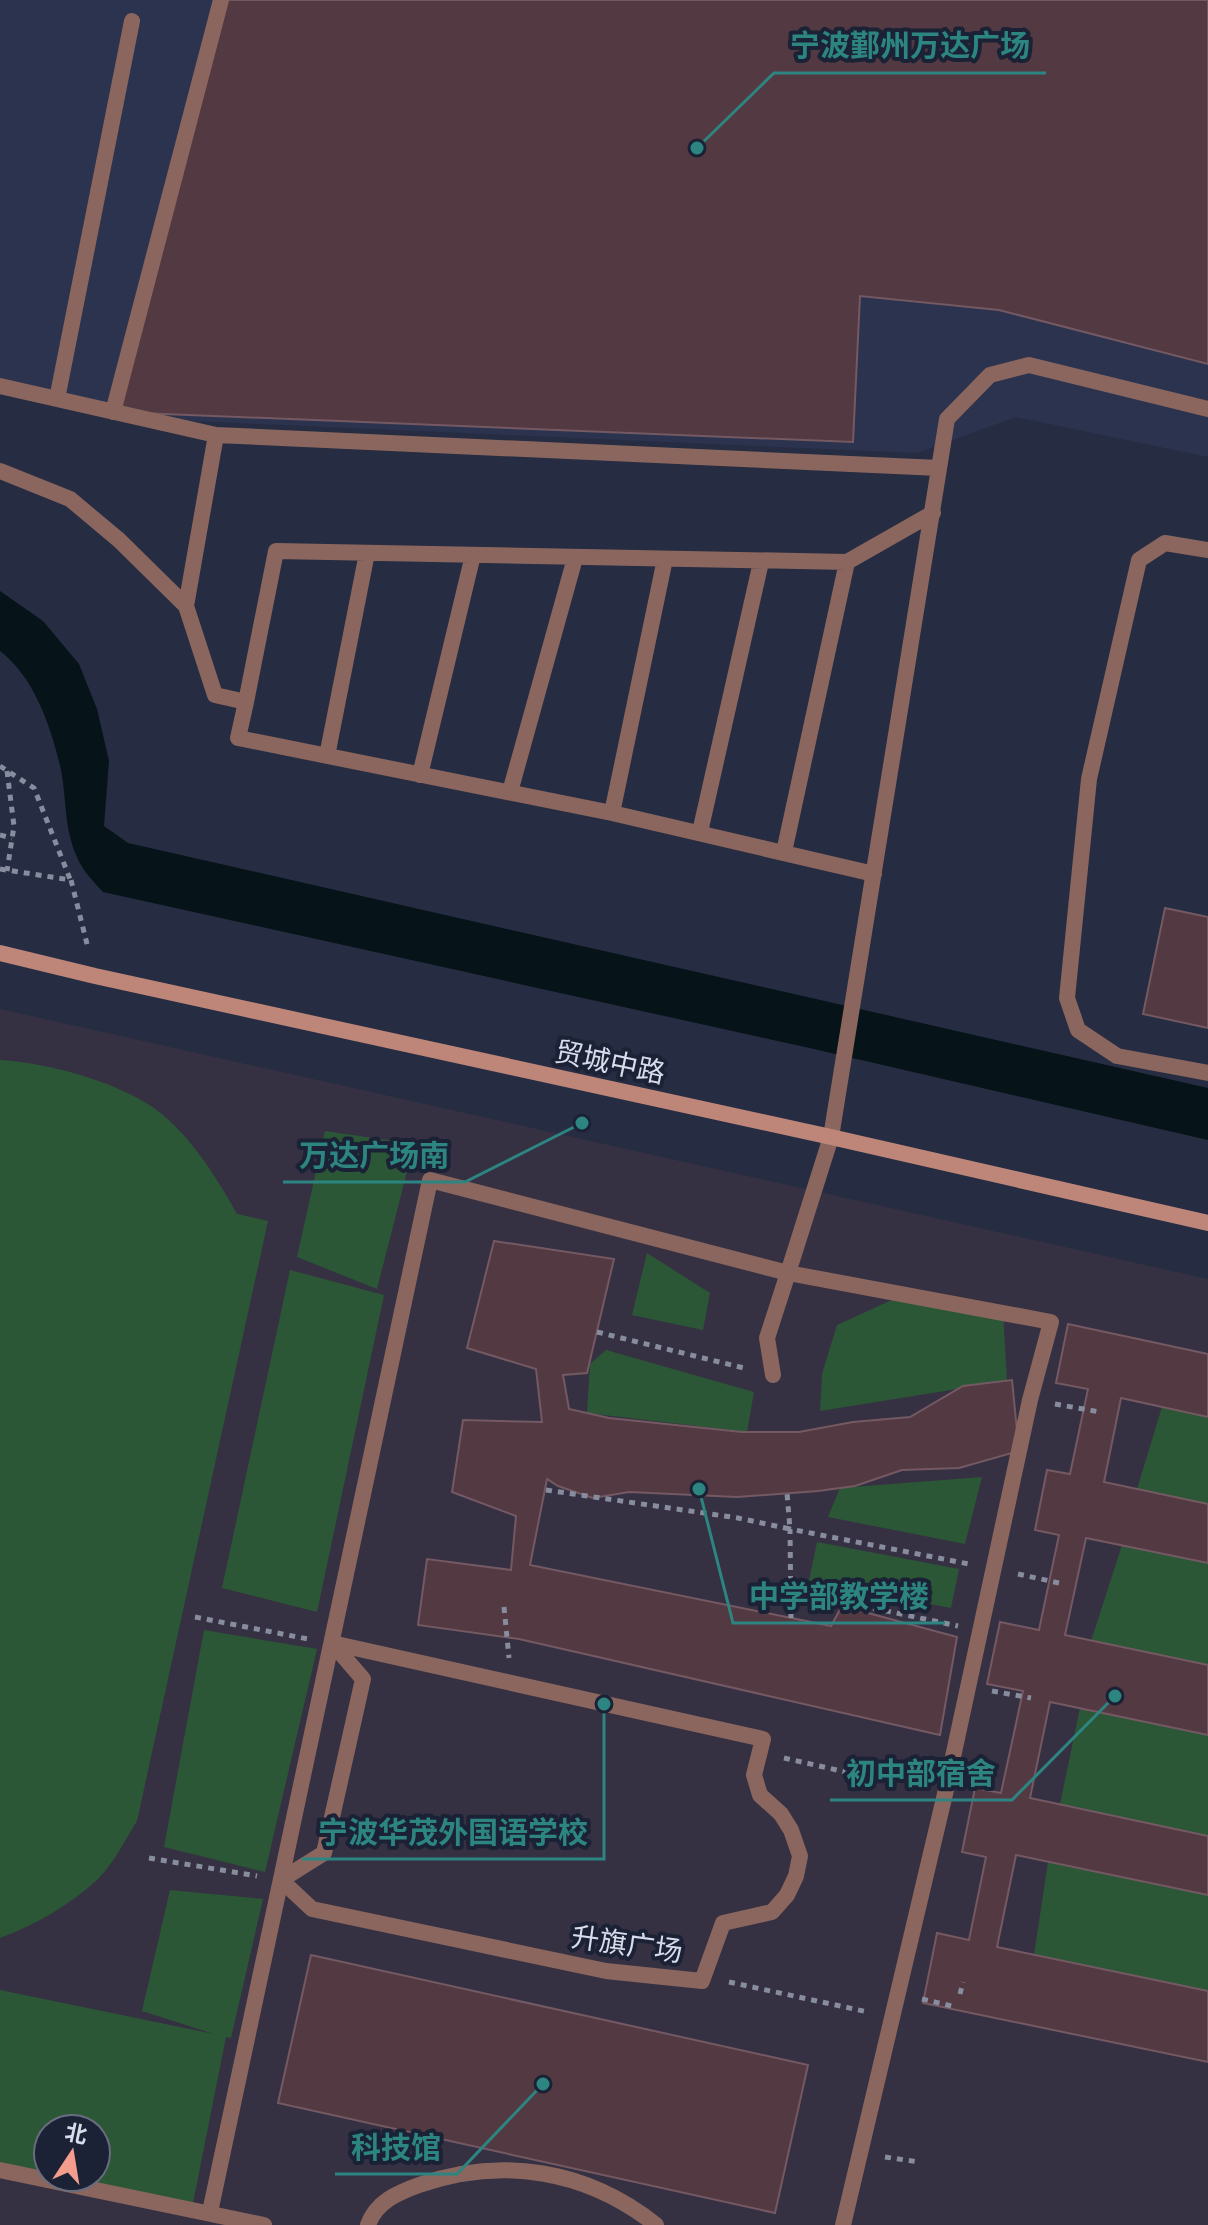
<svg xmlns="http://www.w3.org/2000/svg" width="1208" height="2225" viewBox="0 0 1208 2225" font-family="'Space Grotesk','Noto Sans SC',sans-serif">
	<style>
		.built { fill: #2c334e }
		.education { fill: #353142; fill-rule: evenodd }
		.green { fill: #2c5737; fill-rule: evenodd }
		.water { fill: #061318 }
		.building { fill: #523942; stroke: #745963; stroke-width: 2 }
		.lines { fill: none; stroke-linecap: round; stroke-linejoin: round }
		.path { stroke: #878c9e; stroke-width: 5; stroke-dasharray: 6 6; stroke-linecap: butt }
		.lane { stroke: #8a665e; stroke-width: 16 }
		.street { stroke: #8a665e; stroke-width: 16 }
		.secondary { stroke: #be8679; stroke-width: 16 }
		.labels { text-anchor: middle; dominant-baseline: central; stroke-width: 8; stroke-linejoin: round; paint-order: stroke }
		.street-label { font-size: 28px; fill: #d9ddeb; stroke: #1c2236 }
		.leader { fill: none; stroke: #2d8581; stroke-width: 3 }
		.callout-dot { fill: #2d8581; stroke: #1c2236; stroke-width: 3 }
		.callout-label { font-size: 30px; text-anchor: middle; font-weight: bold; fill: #2d8581; stroke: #1c2236; stroke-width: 8; stroke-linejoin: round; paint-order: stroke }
	</style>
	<rect width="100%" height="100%" fill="#262c41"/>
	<path class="built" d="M0,0H1208V457L1016,417L917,453L167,420L0,382Z"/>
	<path class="education" d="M0,1009L1208,1279V2225H0ZM48,2129H96V2177H48Z"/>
	<path class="green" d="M0,1060C47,1063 107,1079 148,1104C186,1128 216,1176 237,1214L268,1221L137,1821C125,1840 114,1863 98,1879C70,1905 35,1925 0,1938Z
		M325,1131L414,1144L377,1289L297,1257Z
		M647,1253L710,1293L703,1330L632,1315Z
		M290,1270L384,1295L317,1612L222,1588Z
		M905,1294L1003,1312L1007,1381L820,1411L822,1374L837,1325Z
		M606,1350L754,1392L747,1432L587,1413L590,1364Z
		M1162,1407L1208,1417V1504L1137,1489Z
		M982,1477L965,1544L828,1517L840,1488Z
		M817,1542L959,1569L951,1608L809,1581Z
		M1122,1545L1208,1563V1665L1091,1641Z
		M204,1630L317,1649L265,1872L164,1847Z
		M1080,1708L1208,1735V1836L1060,1804Z
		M1048,1862L1208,1895V1991L1034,1955Z
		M170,1890L263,1899L231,2038L226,2037L192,2208L0,2169V1990L214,2034L142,2011ZM48,2129H96V2177H48Z"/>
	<path class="water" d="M0,591L43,621L79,664L97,709L109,761L104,826L128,843L1208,1088V1140L805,1047L103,892C94,882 82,870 77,857C63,826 67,796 60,765C50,725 34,677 0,651Z"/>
	<path class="building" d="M225,0H1208V364L999,310L860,296L853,442L116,412Z
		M1165,908L1208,917V1028L1143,1014Z
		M494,1241L614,1259L587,1373L563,1375L569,1409L609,1418L742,1432H799L853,1422L910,1417L963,1386L1012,1380L1019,1451L959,1468L902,1470L855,1486L818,1491L737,1497L629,1492L593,1498L558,1486L547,1479L530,1565L831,1626L842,1606L957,1637L940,1735L519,1639L418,1625L427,1559L511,1570L516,1516L452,1492L463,1420L542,1422L536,1369L467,1348Z
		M1068,1324L1208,1354V1417L1121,1398L1104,1482L1208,1504V1563L1086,1538L1065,1635L1208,1665V1735L1050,1702L1030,1798L1208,1836V1895L1016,1855L997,1947L1208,1991V2062L923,2003L937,1933L969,1940L986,1857L962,1852L975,1788L1001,1793L1023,1691L987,1684L1000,1622L1039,1630L1059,1535L1035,1530L1047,1470L1070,1474L1088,1389L1056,1383Z
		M311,1955L808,2065L775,2213L278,2103Z"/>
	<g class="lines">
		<path class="path" d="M0,766L34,788L70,879
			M7,771L14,826L7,871
			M0,835L12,838
			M0,869L71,880L88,948
			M597,1332L748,1369
			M1055,1404L1100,1412
			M546,1490L738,1518L790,1529L787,1493
			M1018,1574L1059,1583
			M791,1591L958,1626
			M504,1607L509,1658
			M195,1617L308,1639
			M791,1618L790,1529L969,1564
			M992,1691L1031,1698
			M784,1758L859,1775
			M149,1858L257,1876
			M729,1982L868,2012
			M960,1994L963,1982
			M922,1999L956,2007
			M885,2157L919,2162"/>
		<path class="lane" d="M0,386L216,435
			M57,399L132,21
			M113,412L221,0
			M0,471L70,499L119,540L186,606
			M1208,550L1165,543L1139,560L1089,779L1067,998L1078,1030L1117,1056L1208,1073
			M847,562L933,513
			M246,702L238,738L612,813L874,874
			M327,756L367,553
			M420,775L473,555
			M510,792L575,558
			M612,813L665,559
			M700,832L761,562
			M784,852L847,562L276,551L246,702L215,695L186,606L216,435L939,468
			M773,1375L767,1338L788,1273L1051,1322L1030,1400L945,1794L843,2225
			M0,2170L264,2225
			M210,2212L430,1180L788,1273L831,1137L947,419L990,375L1029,365L1208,409
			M368,2225C376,2202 397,2193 419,2185C502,2156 587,2170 656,2225"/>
		<path class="street" d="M332,1643L763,1739L754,1775L760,1795L781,1814L791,1830L800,1856L796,1876L787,1895L772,1912L723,1923L702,1981L606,1971L312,1909L281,1880L324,1853L363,1679Z"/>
		<path class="secondary" d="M0,953L95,976L831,1137L1208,1223"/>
	</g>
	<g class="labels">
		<g class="street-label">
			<text transform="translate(610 1062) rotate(12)">贸城中路</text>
			<text transform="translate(627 1944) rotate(8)">升旗广场</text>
		</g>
	</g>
	<path class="leader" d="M697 148L774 73H1046M582 1123L465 1182H283M699 1489L733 1623H945M1115 1696L1012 1800H830M604 1704L604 1859H302M543 2084L457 2174H335"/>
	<g class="callout-dot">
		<circle cx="697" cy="148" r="8"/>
		<circle cx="582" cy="1123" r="8"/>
		<circle cx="699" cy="1489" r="8"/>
		<circle cx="1115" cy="1696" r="8"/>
		<circle cx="604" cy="1704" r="8"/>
		<circle cx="543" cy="2084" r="8"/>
	</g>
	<g class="callout-label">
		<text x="910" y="56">宁波鄞州万达广场</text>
		<text x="374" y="1166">万达广场南</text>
		<text x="839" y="1607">中学部教学楼</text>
		<text x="921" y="1784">初中部宿舍</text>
		<text x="453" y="1843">宁波华茂外国语学校</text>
		<text x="396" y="2158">科技馆</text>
	</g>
	<g transform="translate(72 2153) rotate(12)"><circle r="38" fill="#1c2236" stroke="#686d7e" stroke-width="2"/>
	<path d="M0-6L14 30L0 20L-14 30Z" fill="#f49d8d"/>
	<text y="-12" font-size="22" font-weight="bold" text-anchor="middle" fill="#d9ddeb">北</text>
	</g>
</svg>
